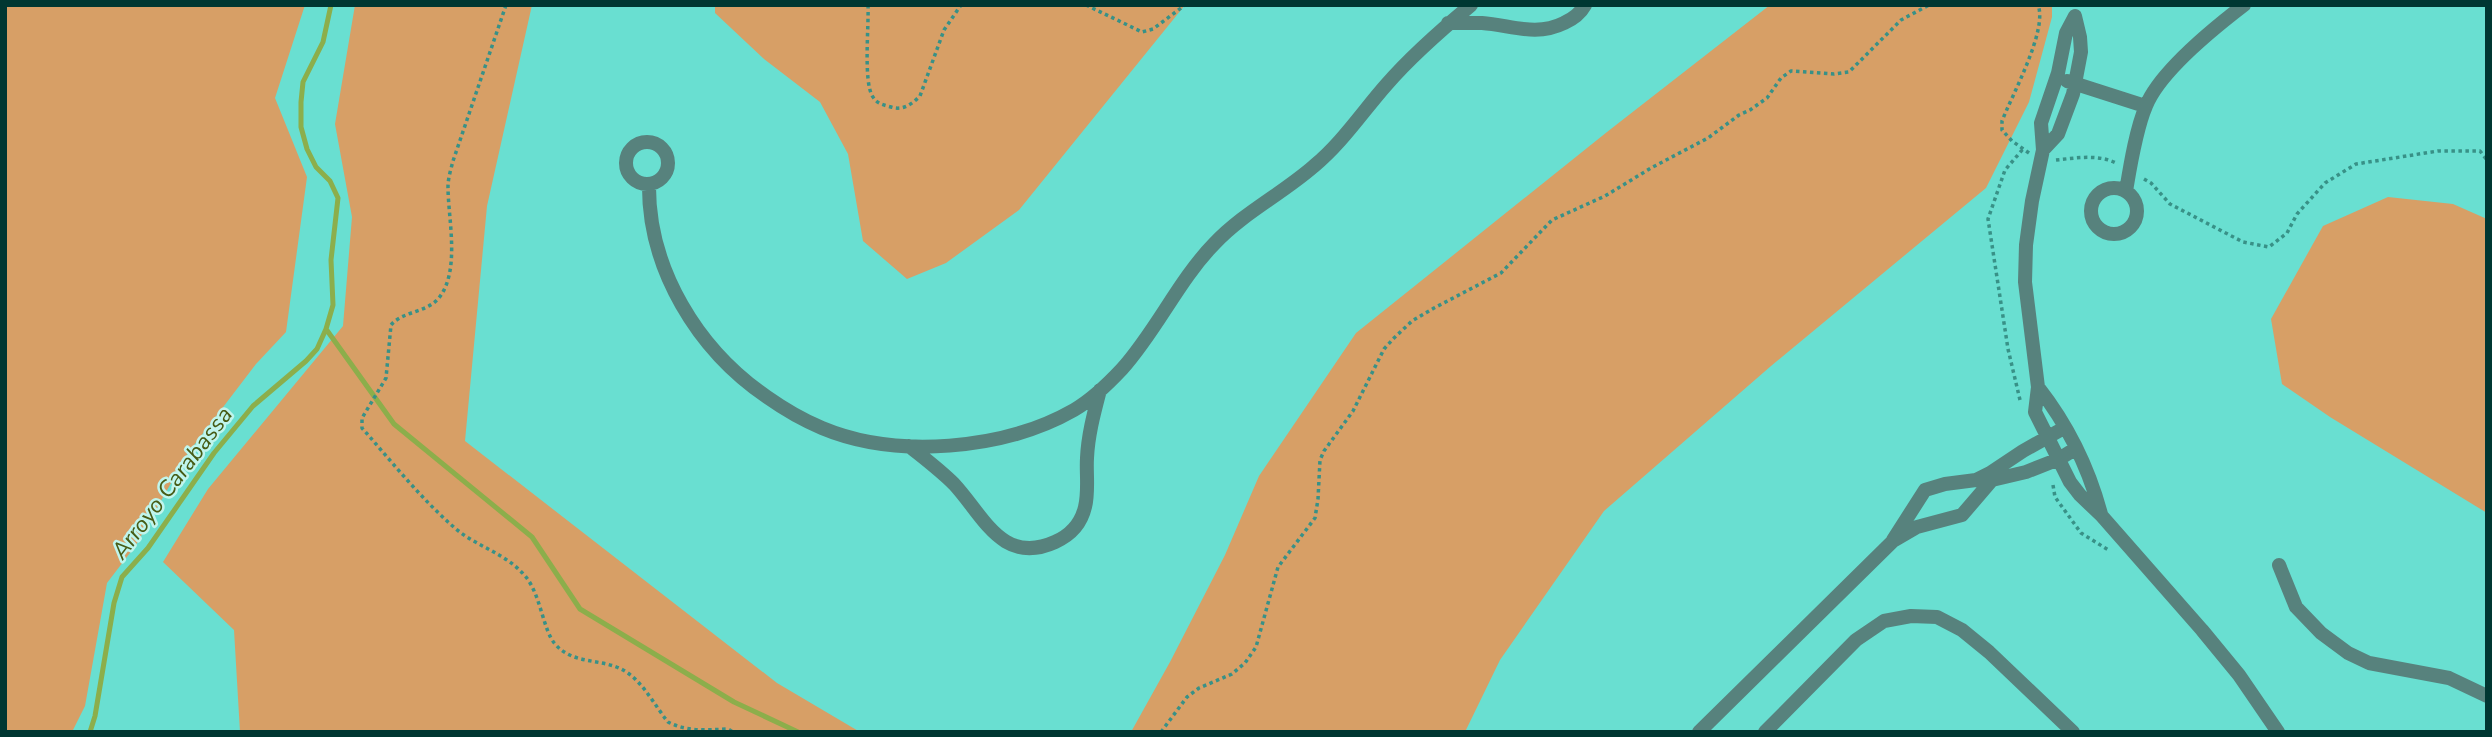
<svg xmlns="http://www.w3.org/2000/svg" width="2492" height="737" viewBox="0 0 2492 737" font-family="'Nunito Sans',sans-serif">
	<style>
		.green { fill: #d79f66 }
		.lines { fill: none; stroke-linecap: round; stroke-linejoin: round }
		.stream { stroke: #8cae4b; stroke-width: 5 }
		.path { stroke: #389187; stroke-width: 3.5; stroke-dasharray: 3.5 3.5; stroke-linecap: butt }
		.street { stroke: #57827d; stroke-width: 14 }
		.labels { text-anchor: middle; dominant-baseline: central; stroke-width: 5; stroke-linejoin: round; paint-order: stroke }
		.water-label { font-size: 23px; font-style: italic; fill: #465b15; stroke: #c0f5ed }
	</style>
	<rect width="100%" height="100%" fill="#69dfd1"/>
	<path class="green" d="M5,5H305L275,98L307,177L286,332L256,364L188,453L136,545L107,583L85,706L72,732H5Z
		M355,5H532L487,206L465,441L777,683L860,732H240L234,630L163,562L208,489L343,326L352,217L335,124Z
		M715,5H1185L1019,210L946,263L907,279L863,241L848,154L820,102L764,59L715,13Z
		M1770,5H2052V17L2029,102L1986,188L1771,366L1604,511L1500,660L1465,732H1131L1170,662L1225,555L1259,476L1356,333L1607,132Z
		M2388,197L2453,204L2487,219V513L2330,417L2282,384L2271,319L2323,226Z"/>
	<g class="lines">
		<path class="stream" d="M326,329L394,424L532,537L580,609L734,702L798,732
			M90,732L95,716L114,603L122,577L148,548L214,453L253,406L306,361L317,349L326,329L333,305L331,260L338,198L330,181L316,167L307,149L301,127V102L303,82L323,42L331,5"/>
		<path class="path" d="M506,5L453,161C451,169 448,178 448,187C448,219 461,272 438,299C425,313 403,311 391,325L386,378L362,418V428C392,462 422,500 456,529C479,548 506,553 526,577C541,596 543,630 555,644C573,665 601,658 623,670C642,680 655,706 668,722C688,732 706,730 728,729L733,732
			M868,5C869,26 863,83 873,97C877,104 884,105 891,107C903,111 912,104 920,96L944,30L961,5
			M1086,5L1142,32L1153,29L1185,5
			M2029,153L2012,141L2002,130V121C2012,95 2048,30 2038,5
			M2056,160C2076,158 2098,154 2116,163
			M2144,179L2151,183L2170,204L2243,242L2269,247L2287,233L2297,214L2325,183L2356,164L2438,151H2480L2487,160
			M2020,400L2008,349L1988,219L2005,170L2023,149
			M2053,485L2055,497L2081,533L2110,551
			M1161,732L1187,697L1199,688L1232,674L1245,663L1256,647L1278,567L1315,518L1318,499L1320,460L1324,451L1353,411L1384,349L1394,338L1412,321L1434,308L1501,273L1552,220L1605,196L1651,168L1708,138L1739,115L1750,110L1767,98L1781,78L1791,71L1834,74L1849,72L1901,20L1929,5"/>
		<path class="street" d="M1448,23C1459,23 1471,23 1482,23C1511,25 1536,37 1564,23C1573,19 1580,14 1585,5
			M2067,81L2145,106
			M626 163a21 21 0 1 1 42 0a21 21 0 1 1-42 0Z
			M2043,150L2058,134L2073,94L2081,52L2080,37L2075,16L2066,33L2058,73L2041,123L2043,150L2032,201L2026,245L2025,282L2038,387L2035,412L2070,482L2080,495L2101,515L2202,630L2239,675L2278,732
			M649,184C648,269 698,350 767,397C784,409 803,420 822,428C896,459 1004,450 1074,410C1091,400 1108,384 1122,369C1157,330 1178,281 1214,244C1243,213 1282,194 1314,166C1342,143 1363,111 1387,84C1412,55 1441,30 1471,5
			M2091 211a23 23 0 1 1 46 0a23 23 0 1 1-46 0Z
			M2126,191C2130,167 2136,129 2146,106C2160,71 2214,28 2244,5
			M2038,387C2067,424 2089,469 2101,514
			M909,446C924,458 940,470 954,484C983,515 1002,566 1055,542C1071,535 1081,524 1085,507C1089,491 1086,474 1087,458C1088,435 1094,413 1100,390
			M1893,540L1925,490L1945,484L1976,480L1990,473L2023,451L2064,428
			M2279,565L2296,607L2321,633L2348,653L2369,663L2449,678L2487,696
			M1699,732L1893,541L1917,527L1962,515L1992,480L2026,472L2059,459L2075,449
			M1765,732L1856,640L1884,621L1911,616L1937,617L1962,630L1989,652L2073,732"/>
	</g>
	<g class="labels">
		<g class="water-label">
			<text transform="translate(172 483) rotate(-53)">Arroyo Carabassa</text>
		</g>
	</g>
	<rect width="2492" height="737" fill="none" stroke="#003732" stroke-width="14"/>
</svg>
